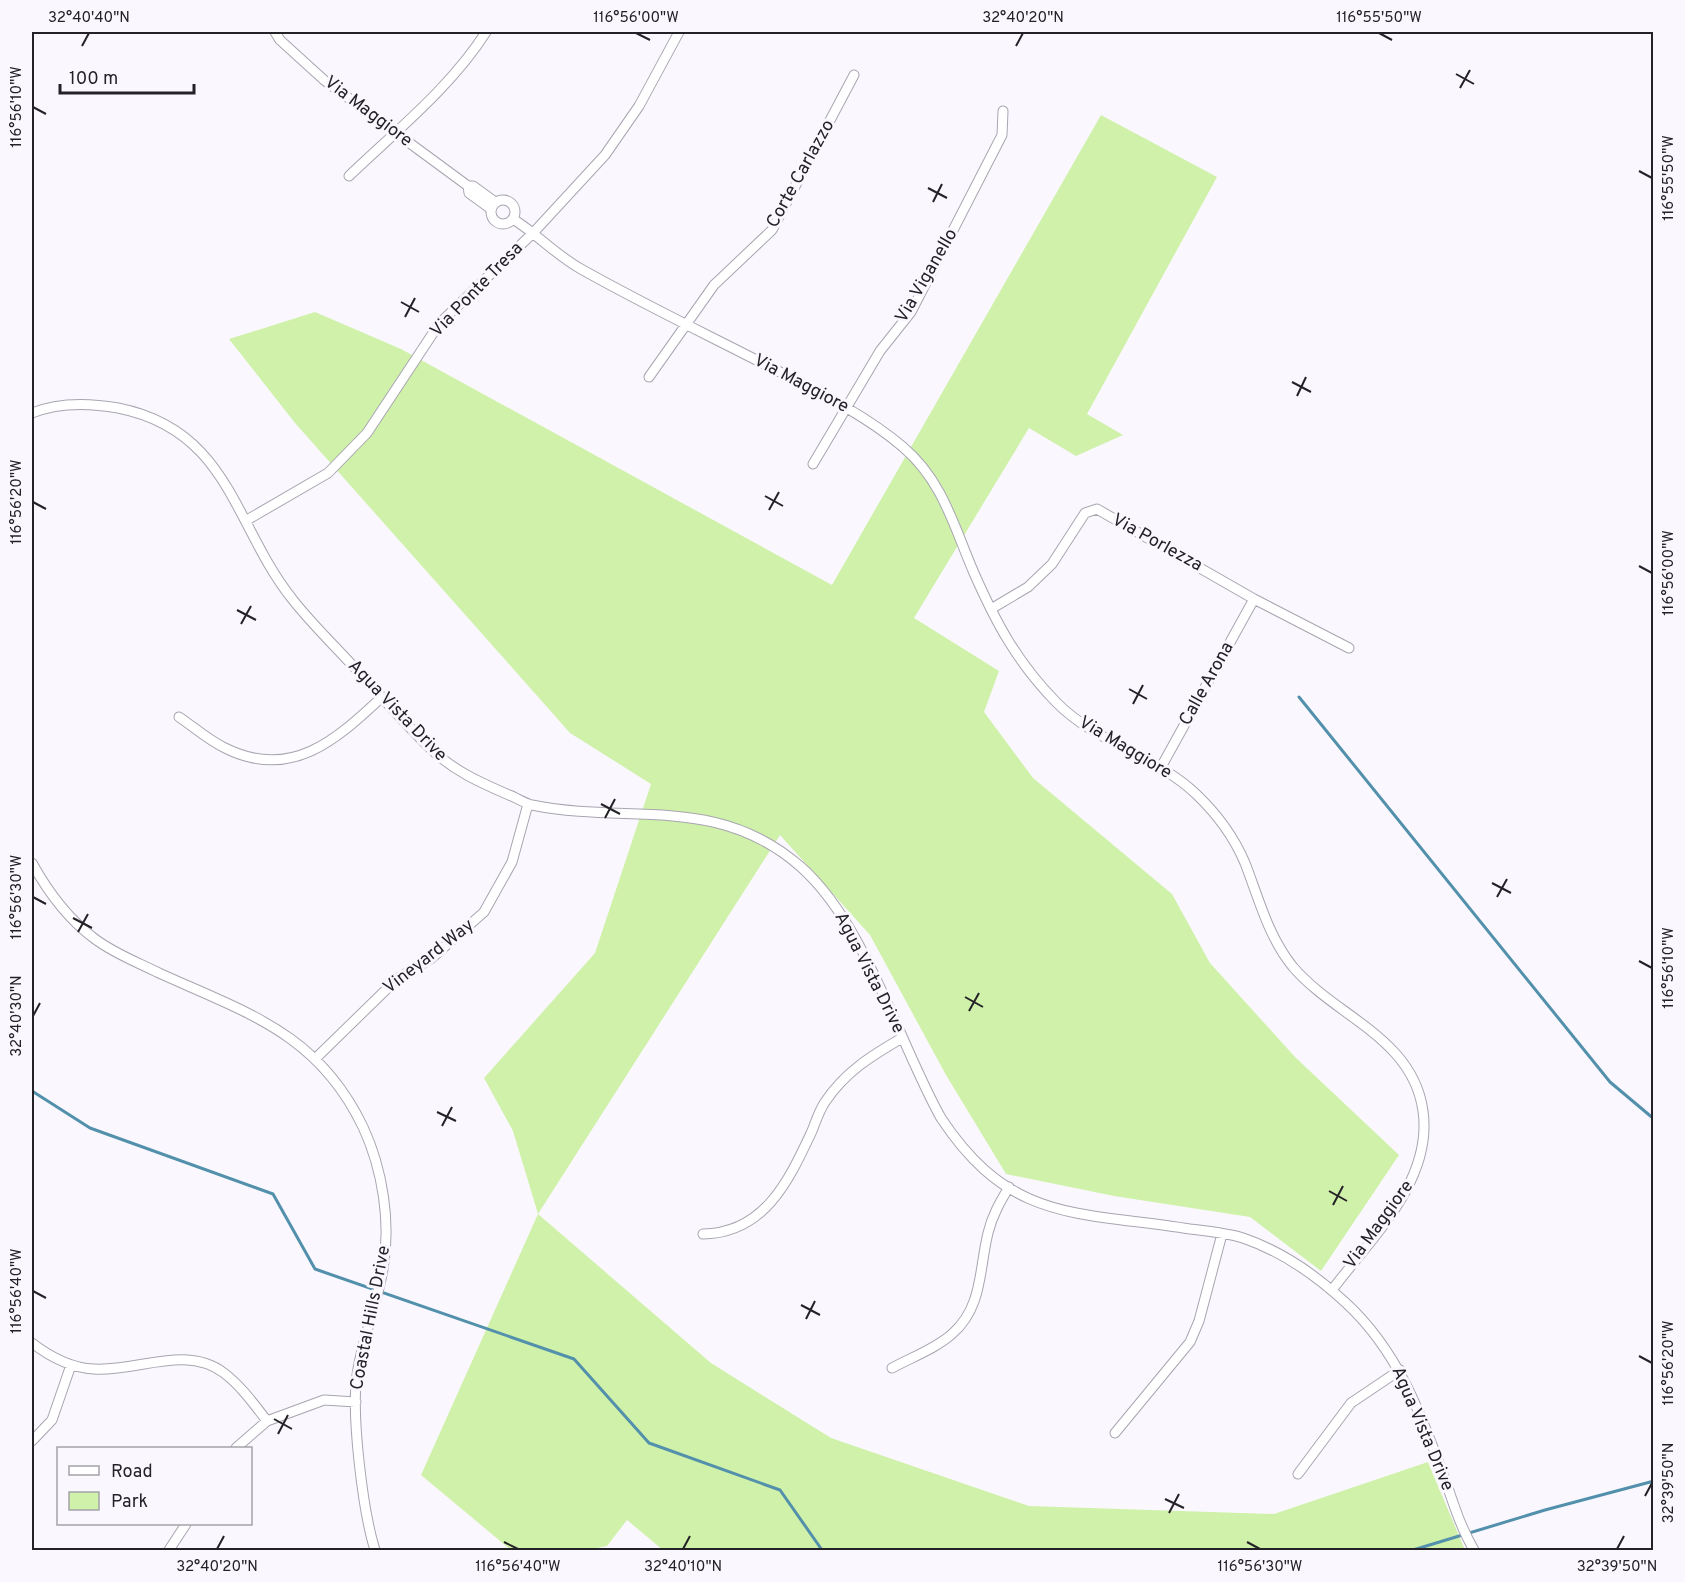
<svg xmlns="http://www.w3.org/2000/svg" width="1685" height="1582" viewBox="0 0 1685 1582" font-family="Overpass,sans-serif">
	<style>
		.green { fill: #d0f1aa }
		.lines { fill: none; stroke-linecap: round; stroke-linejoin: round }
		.stream { stroke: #5290ab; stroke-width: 3 }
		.minor-casing { stroke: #a8a5b1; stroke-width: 11 }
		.minor { stroke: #fff; stroke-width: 9 }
		.ticks { fill: none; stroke: #242227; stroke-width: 2 }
		.labels { text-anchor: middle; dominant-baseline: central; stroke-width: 6; stroke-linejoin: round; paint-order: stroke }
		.street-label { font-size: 18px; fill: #242227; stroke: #faf8fe }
		.neatline { fill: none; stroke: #242227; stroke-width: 2 }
		.ticks-label { font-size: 15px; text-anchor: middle; fill: #242227 }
	</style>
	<rect width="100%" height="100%" fill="#faf8fe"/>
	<path class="green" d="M1101,115L1217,177L1087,414L1123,435L1076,456L1029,428L914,618L999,671L984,712L1033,778L1172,894L1210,963L1295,1057L1399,1155L1321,1271L1250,1217L1114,1196L1006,1174L946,1075L870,935L780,835L538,1214L711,1363L831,1438L1029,1506L1274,1514L1428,1462L1465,1550H663L627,1520L607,1546L587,1550H511L421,1475L538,1214L513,1131L484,1078L595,953L651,784L570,733L295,423L229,339L315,312L401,349L832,585Z"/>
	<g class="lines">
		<path class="stream" d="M1299,697L1610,1082L1654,1119
			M32,1091L90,1128L273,1194L315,1269L574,1359L649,1443L780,1490L822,1550
			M1413,1550L1545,1510L1654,1481"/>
		<g class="minor-casing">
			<path id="minor" d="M275,32L280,40L324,80L468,186
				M349,176C396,131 451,87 486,32
				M491 212a12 12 0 1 1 24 0a12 12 0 1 1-24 0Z
				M491,209L469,193L468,186H473L495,202
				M513,219C537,234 556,255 581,269C643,304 708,335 772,368C818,392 864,414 903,447C943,481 954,527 974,573C996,623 1017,662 1056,702C1096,743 1155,755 1196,794C1217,814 1234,837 1245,863C1259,899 1268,936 1293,967C1336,1017 1413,1038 1423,1111C1433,1181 1371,1238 1332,1290
				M649,377L714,285L772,230L854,75
				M32,413C59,402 90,403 118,408C230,430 234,527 293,600C311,623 332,643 352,665C378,692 402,721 429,747C452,770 479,782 509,795C517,798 524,803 532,805C629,825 717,793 801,867C866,925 898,1041 941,1118C1011,1224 1079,1211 1190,1229C1207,1231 1227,1233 1243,1238C1281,1251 1317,1276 1346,1303C1398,1351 1421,1414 1445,1479C1453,1503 1461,1528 1474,1550
				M813,464L880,351L911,312L1002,135L1003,111
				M247,520L328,473L367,433L439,324L534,232L605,155L639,106L679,32
				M991,609L1028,587L1052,564L1085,513L1097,509L1254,599L1349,648
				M179,717C194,727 208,740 225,748C291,781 336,740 382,697
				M1160,769L1254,599
				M32,863C48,892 68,919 95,939C115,954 137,962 159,973C247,1013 318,1033 363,1127C383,1170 391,1223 383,1269C377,1305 362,1339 357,1375C351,1415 363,1512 375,1550
				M315,1059L398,978L432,958L484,912L512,862L528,804
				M703,1234C765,1233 789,1180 812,1131C816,1121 819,1111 825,1102C845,1072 871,1056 902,1038
				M32,1343C49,1356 72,1368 94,1369C137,1372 186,1344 224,1373C241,1386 254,1404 267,1421
				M892,1368C912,1357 935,1349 952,1334C983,1307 979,1269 988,1233C992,1216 1000,1202 1009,1187
				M1115,1433L1190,1342L1199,1321L1222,1234
				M32,1441L52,1420L71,1365
				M236,1448L267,1421L324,1400L356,1402
				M1298,1474L1351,1403L1400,1370
				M169,1550L186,1524"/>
		</g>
		<use href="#minor" class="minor"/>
	</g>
	<path class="ticks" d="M636,33L650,40M1379,33L1392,40M82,46L89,33M1016,46L1023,33M1456,74L1474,84M1460,88L1470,70M33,107L46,114M1639,171L1652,178M928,188L947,198M933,202L942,184M401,302L419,312M405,317L415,298M1292,382L1311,392M1297,396L1306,377M765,496L783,506M33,502L46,509M769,510L779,492M1639,566L1652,573M237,610L256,620M241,624L251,606M1129,689L1147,699M1133,704L1143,685M601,804L620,814M605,818L615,799M1492,883L1511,893M33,897L46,904M1497,897L1507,879M73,918L92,928M78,932L88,914M1639,961L1652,968M965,997L983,1007M969,1011L979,993M33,1016L40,1003M437,1112L456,1121M442,1126L452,1107M1329,1191L1347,1201M1333,1205L1343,1186M33,1291L46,1298M801,1305L820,1315M806,1319L815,1301M1639,1356L1652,1363M274,1419L292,1429M278,1434L288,1415M1645,1496L1652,1483M1165,1499L1184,1508M1169,1513L1179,1494M504,1542L518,1549M1247,1542L1260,1549M217,1549L224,1536M683,1549L690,1536M1617,1549L1624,1536"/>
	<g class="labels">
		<g class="street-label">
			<text transform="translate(368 112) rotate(37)">Via Maggiore</text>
			<text transform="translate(801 174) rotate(-61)">Corte Carlazzo</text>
			<text transform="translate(927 276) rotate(-60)">Via Viganello</text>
			<text transform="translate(477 290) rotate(-46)">Via Ponte Tresa</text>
			<text transform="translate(801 384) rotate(28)">Via Maggiore</text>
			<text transform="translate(1157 543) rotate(29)">Via Porlezza</text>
			<text transform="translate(1207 684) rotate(-61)">Calle Arona</text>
			<text transform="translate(397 711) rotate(46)">Agua Vista Drive</text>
			<text transform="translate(1125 748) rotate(31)">Via Maggiore</text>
			<text transform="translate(429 957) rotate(-38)">Vineyard Way</text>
			<text transform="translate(869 973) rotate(63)">Agua Vista Drive</text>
			<text transform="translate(1379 1225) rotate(-54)">Via Maggiore</text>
			<text transform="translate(371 1318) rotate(-79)">Coastal Hills Drive</text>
			<text transform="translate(1422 1429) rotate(67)">Agua Vista Drive</text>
		</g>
	</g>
	<rect width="1685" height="1582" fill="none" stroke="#faf8fe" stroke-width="66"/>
	<rect x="57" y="1447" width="195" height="78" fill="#faf8fe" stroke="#a4a2a8" stroke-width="1.5"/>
	<rect x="69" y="1466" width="30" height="9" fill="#ffffff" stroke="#a4a2a8" stroke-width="1.5"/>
	<text x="111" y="1477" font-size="18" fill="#242227">Road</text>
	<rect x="69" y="1492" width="30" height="18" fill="#d0f1aa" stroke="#a4a2a8" stroke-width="1.5"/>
	<text x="111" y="1507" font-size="18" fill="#242227">Park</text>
	<path d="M60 84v9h134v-9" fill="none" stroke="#242227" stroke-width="3"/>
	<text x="69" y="84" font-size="18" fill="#242227" stroke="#faf8fe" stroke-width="4.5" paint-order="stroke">100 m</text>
	<rect x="33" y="33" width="1619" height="1516" class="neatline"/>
	<g class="ticks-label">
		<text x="89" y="22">32°40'40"N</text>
		<text x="636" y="22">116°56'00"W</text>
		<text x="1023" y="22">32°40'20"N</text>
		<text x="1379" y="22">116°55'50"W</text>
		<text transform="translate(16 107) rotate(-90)" y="5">116°56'10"W</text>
		<text transform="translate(1668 178) rotate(-90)" y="5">116°55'50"W</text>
		<text transform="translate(16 502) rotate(-90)" y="5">116°56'20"W</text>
		<text transform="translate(1668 573) rotate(-90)" y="5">116°56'00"W</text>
		<text transform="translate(16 897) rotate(-90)" y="5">116°56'30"W</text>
		<text transform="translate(1668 968) rotate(-90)" y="5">116°56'10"W</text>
		<text transform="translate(16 1016) rotate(-90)" y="5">32°40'30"N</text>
		<text transform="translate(16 1291) rotate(-90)" y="5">116°56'40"W</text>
		<text transform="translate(1668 1363) rotate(-90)" y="5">116°56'20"W</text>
		<text transform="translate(1668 1483) rotate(-90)" y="5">32°39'50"N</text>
		<text x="217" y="1571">32°40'20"N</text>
		<text x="518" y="1571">116°56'40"W</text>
		<text x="683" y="1571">32°40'10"N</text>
		<text x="1260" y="1571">116°56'30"W</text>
		<text x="1617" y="1571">32°39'50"N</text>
	</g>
</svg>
